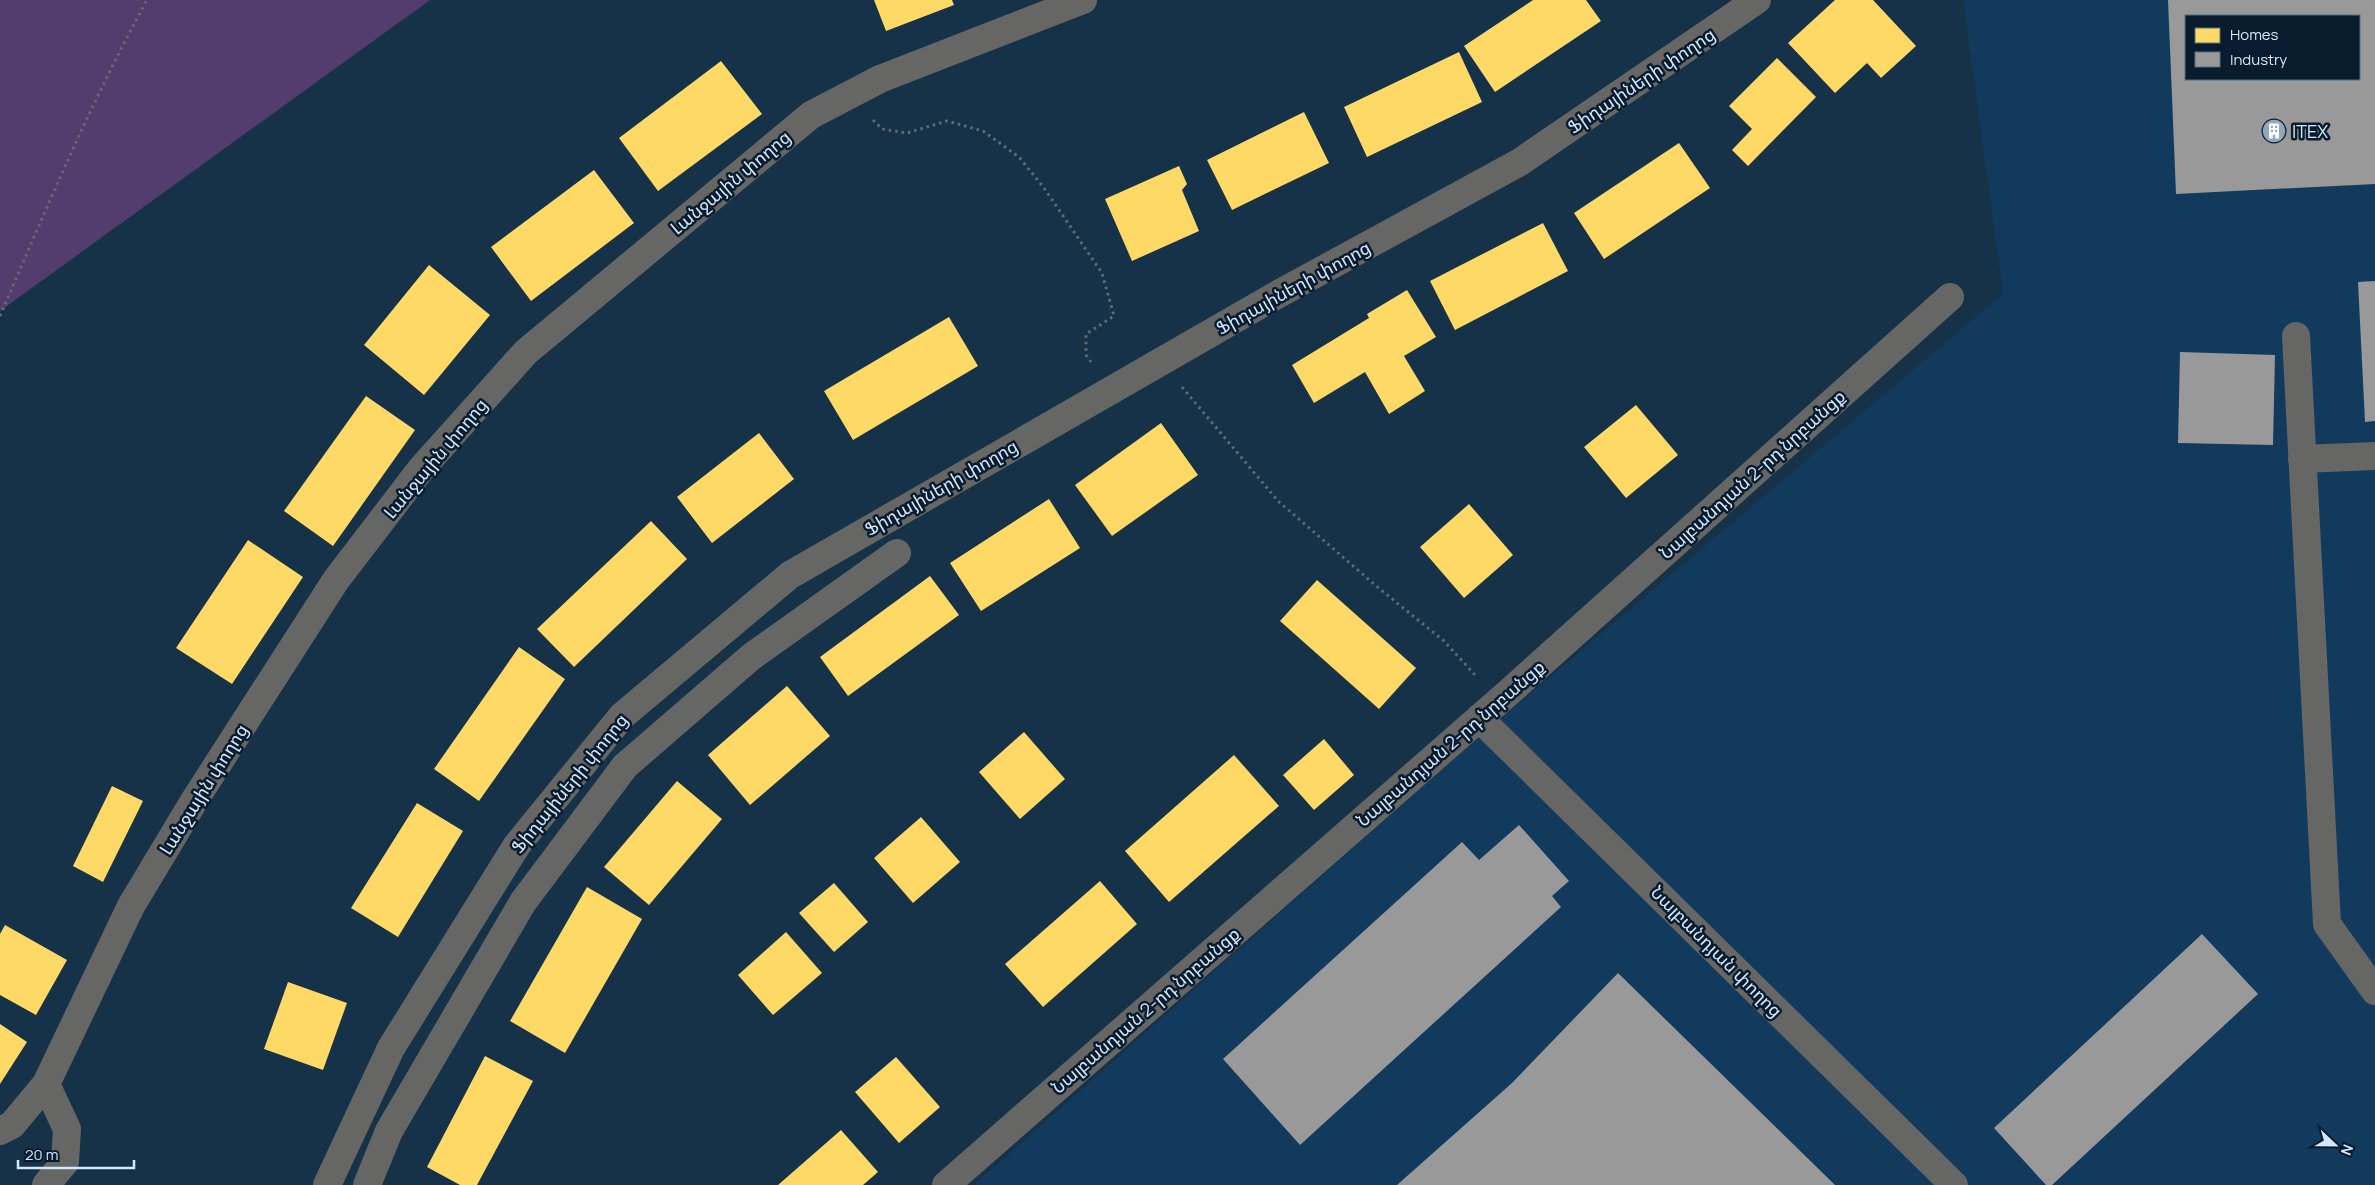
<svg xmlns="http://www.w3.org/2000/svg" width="2375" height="1185" viewBox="0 0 2375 1185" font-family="Manrope,'Noto Sans Armenian',sans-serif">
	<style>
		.built { fill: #123a5d; fill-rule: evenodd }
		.green { fill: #533c6e }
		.homes { fill: #ffd966 }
		.industry { fill: #999; fill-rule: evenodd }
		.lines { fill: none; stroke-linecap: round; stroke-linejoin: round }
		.path { stroke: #636b70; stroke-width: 3; stroke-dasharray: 2.5 4; stroke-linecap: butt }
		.minor { stroke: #666664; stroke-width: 28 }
		.labels { text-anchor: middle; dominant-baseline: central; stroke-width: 5; stroke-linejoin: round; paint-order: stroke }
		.street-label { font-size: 18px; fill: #d4e8fd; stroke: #081c2e }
		.poi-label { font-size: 18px; fill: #d4e8fd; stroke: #081c2e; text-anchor: start }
	</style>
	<rect width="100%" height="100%" fill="#163248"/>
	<path class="built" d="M1963,0H2375V1185H974L1466,748L2003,294ZM2186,16H2359V79H2186Z"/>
	<path class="green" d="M0,0H430L0,311Z"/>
	<path class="homes" d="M874,0H952L954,5L886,31Z
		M1533,0H1586L1601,21L1495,92L1464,46Z
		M1835,0H1873L1916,46L1881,78L1867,63L1835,93L1788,43Z
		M1459,52L1482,102L1367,157L1344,107Z
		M1777,58L1816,97L1748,166L1732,150L1752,129L1729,106Z
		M721,61L762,114L658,191L619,138Z
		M1304,112L1329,163L1232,210L1207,160Z
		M1679,143L1710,188L1604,259L1574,213Z
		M1179,166L1187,184L1182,190L1199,231L1132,261L1105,199Z
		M594,170L634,223L531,301L491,247Z
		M1543,223L1568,271L1455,330L1430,281Z
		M429,265L490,315L424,395L364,345Z
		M1407,290L1436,337L1404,356L1425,391L1389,414L1365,372L1314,403L1292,365L1369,318L1367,314Z
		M949,317L978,366L853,440L824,391Z
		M366,396L415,430L333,546L284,511Z
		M1636,405L1678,455L1626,498L1584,447Z
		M1161,423L1198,475L1112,536L1075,485Z
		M759,433L794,479L712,543L677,497Z
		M1049,499L1080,548L981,611L950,563Z
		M1469,504L1513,555L1464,598L1420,547Z
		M651,521L687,559L574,667L537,629Z
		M248,540L303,577L232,684L176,648Z
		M930,576L959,615L848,696L820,657Z
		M1317,580L1416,668L1379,709L1280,621Z
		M519,647L565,679L479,801L434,769Z
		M787,686L830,736L750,805L708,755Z
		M1024,732L1065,779L1020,819L979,772Z
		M1324,739L1354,775L1314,810L1283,775Z
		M1234,755L1279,806L1169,902L1125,851Z
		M677,781L722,819L649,905L604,867Z
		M112,786L143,801L103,882L73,866Z
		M417,803L463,831L398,937L351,908Z
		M921,817L960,862L913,903L874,858Z
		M1100,881L1137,924L1043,1007L1005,964Z
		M834,883L868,922L834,952L799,913Z
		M587,887L642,919L565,1053L510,1021Z
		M5,925L67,960L36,1015L0,995V934Z
		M786,932L822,973L773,1015L738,975Z
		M288,982L347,1003L323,1070L264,1049Z
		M0,1024L27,1042L0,1084Z
		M485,1056L533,1081L477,1185H460L427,1167Z
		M896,1057L940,1107L899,1143L855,1092Z
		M841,1130L878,1172L863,1185H778Z"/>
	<path class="industry" d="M2168,0H2375V184L2176,194ZM2186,16H2359V79H2186Z
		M2375,281V421L2365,422L2358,282Z
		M2180,352L2275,355L2273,445L2178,443Z
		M1519,825L1569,881L1552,896L1561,907L1300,1145L1223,1059L1462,842L1479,860Z
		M2202,934L2258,994L2052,1185H2046L1994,1128Z
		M1618,973L1835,1185H1397L1512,1083Z"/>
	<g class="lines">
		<path class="path" d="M873,120L882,129L907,133L947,121L983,131L1019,157L1044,188L1102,273L1114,316L1086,334V355L1091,362
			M0,316C46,209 91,102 147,0
			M1182,387L1278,501L1381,590L1444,641L1476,676"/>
		<path class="minor" d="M2296,336L2327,924L2375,991
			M2302,459L2375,456
			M1479,718L1954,1185
			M46,1084L67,1129L65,1162L46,1185
			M0,1131L12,1125L46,1084L131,906L194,801L336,580L421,469L526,352L811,115L880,79L1083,0
			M327,1185L391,1048L517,845L622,716L790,575L1282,292L1520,162L1757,0
			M367,1185L389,1131L523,902L625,766L751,657L897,553
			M946,1185L1508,693L1950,297"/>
	</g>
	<defs>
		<g id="building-disc" transform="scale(1.25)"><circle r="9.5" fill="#92a8be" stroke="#081c2e"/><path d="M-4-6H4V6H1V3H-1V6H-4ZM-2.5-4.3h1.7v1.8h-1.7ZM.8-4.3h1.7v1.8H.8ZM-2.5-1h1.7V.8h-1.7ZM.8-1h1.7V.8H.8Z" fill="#fff"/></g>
	</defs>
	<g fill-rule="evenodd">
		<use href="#building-disc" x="2274" y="131"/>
	</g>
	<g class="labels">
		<g class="street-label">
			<text transform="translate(1641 80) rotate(-34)">Ֆիդայիների փողոց</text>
			<text transform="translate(730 182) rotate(-40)">Լանջային փողոց</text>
			<text transform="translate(1293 287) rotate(-29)">Ֆիդայիների փողոց</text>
			<text transform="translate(435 458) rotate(-50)">Լանջային փողոց</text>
			<text transform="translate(1752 474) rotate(-42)">Նալբանդյան 2-րդ նրբանցք</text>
			<text transform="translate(941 487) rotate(-30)">Ֆիդայիների փողոց</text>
			<text transform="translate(1450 743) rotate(-41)">Նալբանդյան 2-րդ նրբանցք</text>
			<text transform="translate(569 783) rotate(-51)">Ֆիդայիների փողոց</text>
			<text transform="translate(203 789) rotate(-58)">Լանջային փողոց</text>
			<text transform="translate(1717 951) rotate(45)">Նալբանդյան փողոց</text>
			<text transform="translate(1145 1010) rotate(-41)">Նալբանդյան 2-րդ նրբանցք</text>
		</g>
		<g class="poi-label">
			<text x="2292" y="131">ITEX</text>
		</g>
	</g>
	<rect x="2185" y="15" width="175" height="65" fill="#081c2e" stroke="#5a6e81"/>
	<rect x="2195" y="28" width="25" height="15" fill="#ffd966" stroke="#5a6e81"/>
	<text x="2230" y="40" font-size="15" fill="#d4e8fd">Homes</text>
	<rect x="2195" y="52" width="25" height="15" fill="#999999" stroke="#5a6e81"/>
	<text x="2230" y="65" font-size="15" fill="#d4e8fd">Industry</text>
	<g transform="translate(2335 1145) rotate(112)" stroke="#081c2e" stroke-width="4" paint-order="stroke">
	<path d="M0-4L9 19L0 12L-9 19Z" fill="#d4e8fd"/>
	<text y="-8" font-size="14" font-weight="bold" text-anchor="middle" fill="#d4e8fd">N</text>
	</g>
	<path d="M18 1160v8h116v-8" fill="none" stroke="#d4e8fd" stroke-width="2.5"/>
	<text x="25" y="1160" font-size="15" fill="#d4e8fd" stroke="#081c2e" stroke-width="4" paint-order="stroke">20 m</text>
</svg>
